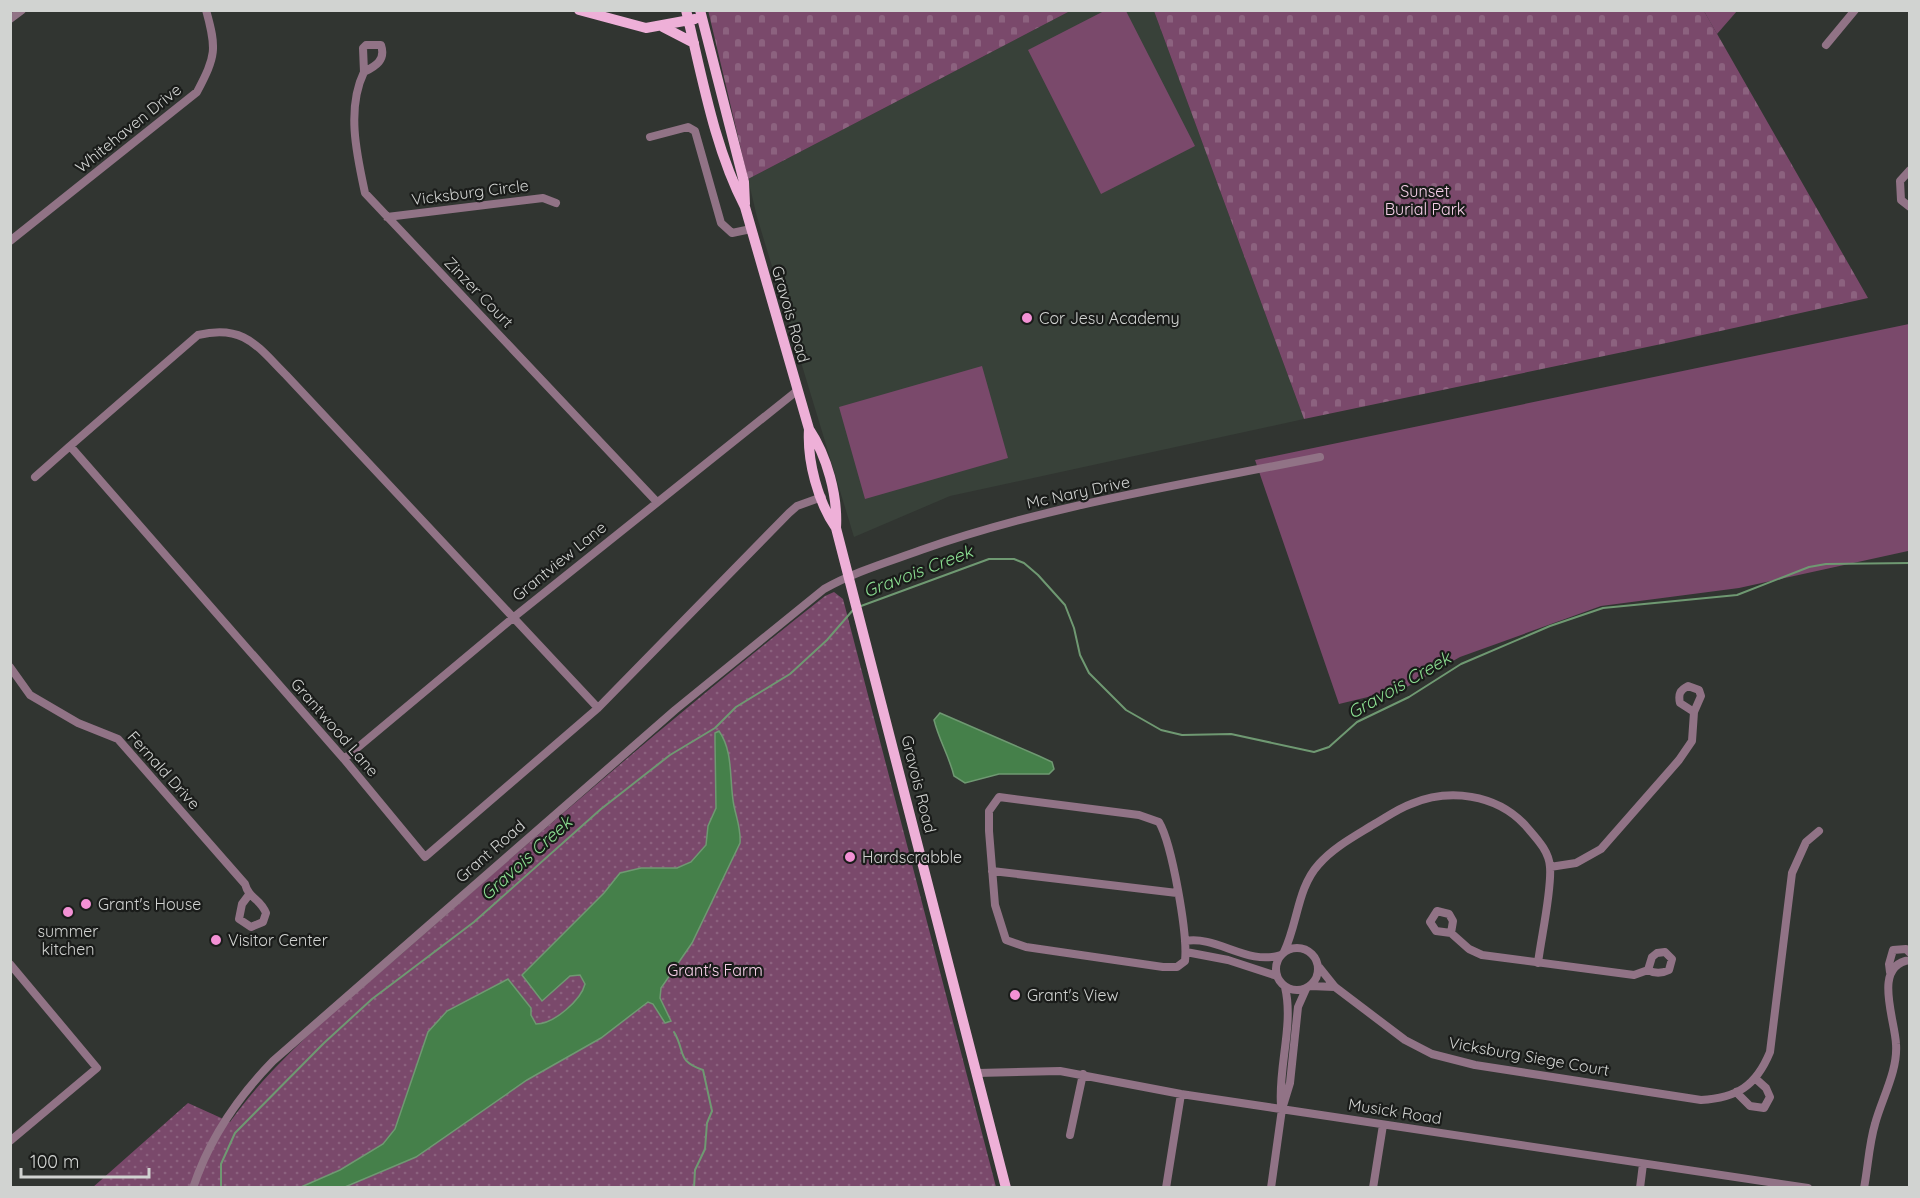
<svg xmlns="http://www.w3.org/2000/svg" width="1920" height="1198" viewBox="0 0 1920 1198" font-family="Quicksand,sans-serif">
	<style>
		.built { fill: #384139 }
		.grass { fill: #7a496b }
		.forest { fill: url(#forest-firs) }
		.cemetery { fill: url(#cemetery-stones) }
		.park { fill: url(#park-dots) }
		.water { fill: #45804a; stroke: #6f9972; stroke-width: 1.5 }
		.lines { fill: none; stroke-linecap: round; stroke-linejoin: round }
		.stream { stroke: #6f9972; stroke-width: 2 }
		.minor { stroke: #917386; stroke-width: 8 }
		.major { stroke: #eeb0d8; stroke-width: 10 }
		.poi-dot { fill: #f391d5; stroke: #1a1c1a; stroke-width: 2 }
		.labels { text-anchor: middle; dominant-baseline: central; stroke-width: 4.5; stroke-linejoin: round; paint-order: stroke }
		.street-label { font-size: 16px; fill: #d1d3d1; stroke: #1a1c1a }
		.park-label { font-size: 16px; fill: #f8d1ea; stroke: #1a1c1a }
		.poi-label { font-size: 16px; fill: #d1d3d1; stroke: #1a1c1a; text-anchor: start }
		.water-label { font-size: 18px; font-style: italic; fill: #8bde91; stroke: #1a1c1a }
	</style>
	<defs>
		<pattern id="forest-firs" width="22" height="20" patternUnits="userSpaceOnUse" patternTransform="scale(1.5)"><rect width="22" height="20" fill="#7a496b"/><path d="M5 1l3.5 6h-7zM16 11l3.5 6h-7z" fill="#8c627f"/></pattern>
		<pattern id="cemetery-stones" width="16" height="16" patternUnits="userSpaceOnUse" patternTransform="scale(1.5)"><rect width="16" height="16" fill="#7a496b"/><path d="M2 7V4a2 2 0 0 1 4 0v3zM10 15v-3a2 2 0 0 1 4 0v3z" fill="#8c627f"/></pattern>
		<pattern id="park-dots" width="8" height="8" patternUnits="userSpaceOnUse" patternTransform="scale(1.5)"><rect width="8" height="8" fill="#7a496b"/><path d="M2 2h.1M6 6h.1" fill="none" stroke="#8c627f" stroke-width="1.8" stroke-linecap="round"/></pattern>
	</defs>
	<rect width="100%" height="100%" fill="#313531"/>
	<path class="built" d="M1070,11H1154L1304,419L950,496L854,537L757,217L748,179Z"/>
	<path class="grass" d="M1106,10L1126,11L1195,146L1101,194L1028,50Z
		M1909,324L1908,551L1739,588L1601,606L1460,657L1405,688L1339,704L1255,460Z
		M982,366L1008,458L865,499L839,407Z"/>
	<path class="forest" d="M1704,11H1737L1717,34Z"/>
	<path class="cemetery" d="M708,10L1070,11L748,179Z
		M1154,11H1704L1868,298L1671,342L1304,419Z"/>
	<path class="park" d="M834,592L843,599L996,1187L92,1188L188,1103L230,1122C281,1050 356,995 422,936C554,820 687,705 825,596Z"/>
	<path class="water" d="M940,713L1039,756L1052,762L1054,769L1049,774H999L965,783L954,776C949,756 939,740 934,720Z
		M719,731C734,752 729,782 734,806C737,820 741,829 740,843L692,943L661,988L660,998L671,1021L665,1023L653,1004L648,1002L601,1038L527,1080L416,1157L345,1187H301L340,1170L383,1144L395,1129L428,1032L447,1011L508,979L531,1008V1015L536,1024C554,1024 581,1000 585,984L580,975L570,976L542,1001L522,975L604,893L620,873L641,868H677L691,862L706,845L708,826L716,808L715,742V733Z"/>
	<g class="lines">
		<path class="stream" d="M861,606L989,559H1014L1024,563L1038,575L1065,605L1074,628L1080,655L1089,673L1126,710L1161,730L1182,735L1231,734L1314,752L1329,747L1357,722L1409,697L1461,664L1550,626L1603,608L1737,595L1809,567L1826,564L1910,563
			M674,1032C686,1052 676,1061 703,1070L712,1111L707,1123L705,1149L695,1170L694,1188
			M221,1188V1164L235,1133L324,1043L372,999L474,922L601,809L670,755L715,728L736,707L790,674L827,640L853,610"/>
		<path class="minor" d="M10,19L22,10
			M1826,45L1855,10
			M364,72L363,48L366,45H381C386,60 376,66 364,72C346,109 357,156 365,193L656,501
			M650,137L688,127L695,131L721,223L732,233L751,229
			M1910,170L1900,181L1901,200L1910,207
			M387,217L543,198L556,203
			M10,241L197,92C216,56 217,49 206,10
			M35,477L70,446
			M10,667L30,695L78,723L118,739L245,884C249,899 260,898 266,913L263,922L251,927L239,919L242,904L248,896
			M598,708L286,375C257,346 244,324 198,335L70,446L344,759L425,857L598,708L789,513L797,506L822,497
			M344,759L514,617L798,390
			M999,797L1139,815L1159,822C1172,844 1188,935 1185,961L1177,967H1163L1026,947L1006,940L995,905L989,831V811Z
			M1550,867L1576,863L1601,849L1679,760L1692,741L1694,712L1680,703C1678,694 1680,690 1688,686L1699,690L1701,696L1694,712
			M992,871L1177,893
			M1451,933L1453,921L1449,914L1437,911L1430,922L1436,931L1451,933L1469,949L1482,955L1634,975L1648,970L1652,957L1657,953L1665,952L1672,959L1669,970C1661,974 1655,974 1648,970
			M1185,941C1217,935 1247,966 1281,955
			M1276 969a21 21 0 1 1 42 0a21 21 0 1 1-42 0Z
			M1186,952L1228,960L1277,976
			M1284,952C1298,923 1297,888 1319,864C1333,848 1353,837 1371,826C1384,819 1397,809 1411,804C1449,788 1496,794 1525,825C1535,837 1549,850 1550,867C1552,890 1541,938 1538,963
			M10,964L97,1068L10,1141
			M1319,967L1335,987L1405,1040L1432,1054L1475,1065L1701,1100C1737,1098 1756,1086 1770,1052L1792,873L1806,842L1819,831
			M1890,972L1889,964L1893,950L1906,949L1910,953
			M1310,986L1335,987
			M977,1073L1060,1071L1181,1094L1808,1188
			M1736,1092L1750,1106L1764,1108L1770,1097L1766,1088L1756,1079
			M1281,1105C1278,1067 1294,1025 1285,987
			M1070,1135L1083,1074
			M193,1188C209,1139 237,1098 273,1061L675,710L824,589C854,572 888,562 921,550C1049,505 1186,484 1320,457
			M1166,1188L1181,1094
			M1271,1188L1282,1109L1290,1083L1298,1007L1306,989
			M1373,1188L1383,1125
			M1640,1188L1643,1164
			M1864,1188C1868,1167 1869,1144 1875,1124C1882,1098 1898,1071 1896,1044C1895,1019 1872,965 1910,960"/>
		<path class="major" d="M579,10L646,28L695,19
			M686,10C702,76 714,147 745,207L809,429C807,461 818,502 836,528
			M700,10L744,182L745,204
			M663,27L694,43
			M809,429C827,456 838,496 836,528L1006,1188"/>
	</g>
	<g class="poi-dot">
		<circle cx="1027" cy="318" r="6"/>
		<circle cx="850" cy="857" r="6"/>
		<circle cx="86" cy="904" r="6"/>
		<circle cx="68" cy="912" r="6"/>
		<circle cx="216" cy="940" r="6"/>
		<circle cx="1015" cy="995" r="6"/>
	</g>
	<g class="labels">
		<g class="street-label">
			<text transform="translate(128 128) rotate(-39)">Whitehaven Drive</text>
			<text transform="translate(470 192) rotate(-7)">Vicksburg Circle</text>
			<text transform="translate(479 292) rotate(46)">Zinzer Court</text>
			<text transform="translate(791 314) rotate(74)">Gravois Road</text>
			<text transform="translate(1078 492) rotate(-12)">Mc Nary Drive</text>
			<text transform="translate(559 561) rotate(-39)">Grantview Lane</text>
			<text transform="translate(335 727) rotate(49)">Grantwood Lane</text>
			<text transform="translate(164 770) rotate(48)">Fernald Drive</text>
			<text transform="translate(919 784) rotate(76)">Gravois Road</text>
			<text transform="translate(490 851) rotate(-41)">Grant Road</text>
			<text transform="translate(1529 1056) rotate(10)">Vicksburg Siege Court</text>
			<text transform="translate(1395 1111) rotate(9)">Musick Road</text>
		</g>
		<g class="park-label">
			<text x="1425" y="191">Sunset<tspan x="1425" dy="18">Burial Park</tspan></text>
			<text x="715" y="970">Grant's Farm</text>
		</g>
		<g class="poi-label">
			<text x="1039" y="318">Cor Jesu Academy</text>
			<text x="862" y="857">Hardscrabble</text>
			<text x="98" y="904">Grant's House</text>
			<text x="68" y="931" text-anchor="middle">summer<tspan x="68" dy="18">kitchen</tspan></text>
			<text x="228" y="940">Visitor Center</text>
			<text x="1027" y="995">Grant's View</text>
		</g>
		<g class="water-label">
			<text transform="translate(918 571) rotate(-21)">Gravois Creek</text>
			<text transform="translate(1399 685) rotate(-30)">Gravois Creek</text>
			<text transform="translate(526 858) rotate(-42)">Gravois Creek</text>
		</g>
	</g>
	<rect width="1920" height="1198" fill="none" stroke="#d1d3d1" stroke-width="24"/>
	<path d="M21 1168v9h128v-9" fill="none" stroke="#d1d3d1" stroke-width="3"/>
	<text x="30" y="1168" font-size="18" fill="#d1d3d1" stroke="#1a1c1a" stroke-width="4.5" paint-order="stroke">100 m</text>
</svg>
